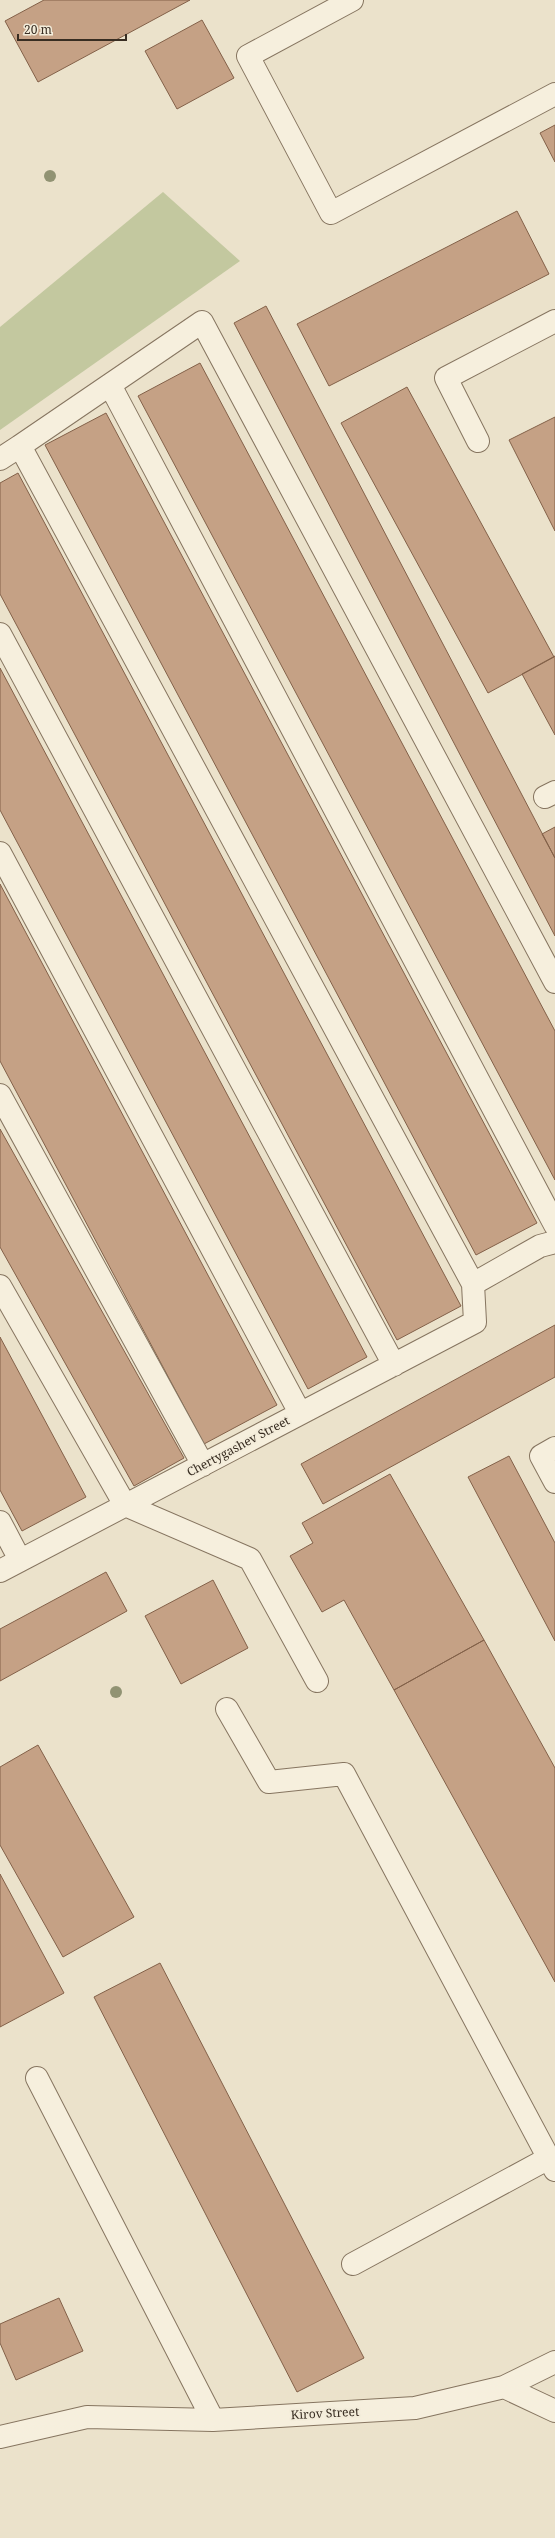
<svg xmlns="http://www.w3.org/2000/svg" width="555" height="2538" viewBox="0 0 555 2538" font-family="'Noto Serif',serif">
	<style>
		.green { fill: #c3c89f }
		.building { fill: #c5a185; stroke: #836149 }
		.lines { fill: none; stroke-linecap: round; stroke-linejoin: round }
		.minor-casing { stroke: #867560; stroke-width: 24 }
		.minor { stroke: #f6efdd; stroke-width: 22 }
		.tree { fill: #919373 }
		.labels { text-anchor: middle; dominant-baseline: central; stroke-width: 4; stroke-linejoin: round; paint-order: stroke }
		.street-label { font-size: 12px; fill: #382d22; stroke: #f3ecda }
	</style>
	<rect width="100%" height="100%" fill="#ebe2cb"/>
	<path class="green" d="M163,192L240,261L0,430V327Z"/>
	<path class="building" d="M44,0H190L38,82L5,21Z
		M202,20L234,78L177,109L145,51Z
		M555,125V162L540,133Z
		M517,211L549,274L329,386L297,324Z
		M266,306L555,858V936L234,323Z
		M200,363L555,1031V1180L138,396Z
		M407,387L554,657L488,693L341,423Z
		M106,413L537,1223L476,1255L45,445Z
		M555,417V531L509,440Z
		M18,473L461,1306L397,1340L0,594V483Z
		M555,656V735L522,674Z
		M0,668L367,1357L308,1389L0,810Z
		M555,827V858L542,834Z
		M0,884L277,1405L204,1444L0,1061Z
		M0,1129L184,1458L134,1486L0,1247Z
		M555,1325V1377L323,1504L301,1464Z
		M0,1337L86,1497L22,1531L0,1490Z
		M509,1456L555,1543V1641L468,1477Z
		M390,1474L484,1640L394,1690L344,1600L322,1612L290,1556L313,1543L302,1523Z
		M106,1572L127,1611L0,1681V1629Z
		M213,1580L248,1648L181,1684L145,1616Z
		M484,1640L555,1768V1982L394,1690Z
		M38,1745L134,1917L63,1957L0,1845V1767Z
		M0,1874L64,1993L0,2027Z
		M160,1963L364,2358L297,2392L94,1997Z
		M59,2298L83,2351L16,2380L0,2343V2324Z"/>
	<g class="lines">
		<g class="minor-casing">
			<path id="minor" d="M352,0L248,56L331,213L555,94
				M110,385L555,1225
				M478,441L446,378L555,321
				M20,446L202,322L555,982
				M0,459L20,446L473,1284L475,1322L0,1571
				M0,634L394,1365
				M545,797L555,792
				M0,853L300,1413
				M0,1095L203,1465
				M473,1284L540,1246L555,1242
				M0,1286L125,1505L250,1559L317,1681
				M555,1448L541,1456L555,1482
				M0,1522L20,1560
				M227,1709L269,1782L344,1774L555,2170
				M37,2078L213,2420
				M353,2264L549,2158
				M504,2387L555,2411
				M0,2437L87,2417L213,2420L415,2408L504,2387L555,2362"/>
		</g>
		<use href="#minor" class="minor"/>
	</g>
	<g class="tree">
		<circle cx="50" cy="176" r="6"/>
		<circle cx="116" cy="1692" r="6"/>
	</g>
	<g class="labels">
		<g class="street-label">
			<text transform="translate(238 1446) rotate(-28)">Chertygashev Street</text>
			<text transform="translate(325 2413) rotate(-3)">Kirov Street</text>
		</g>
	</g>
	<path d="M18 34v6h108v-6" fill="none" stroke="#382d22" stroke-width="2"/>
	<text x="24" y="34" font-size="12" fill="#382d22" stroke="#f3ecda" stroke-width="3" paint-order="stroke">20 m</text>
</svg>
